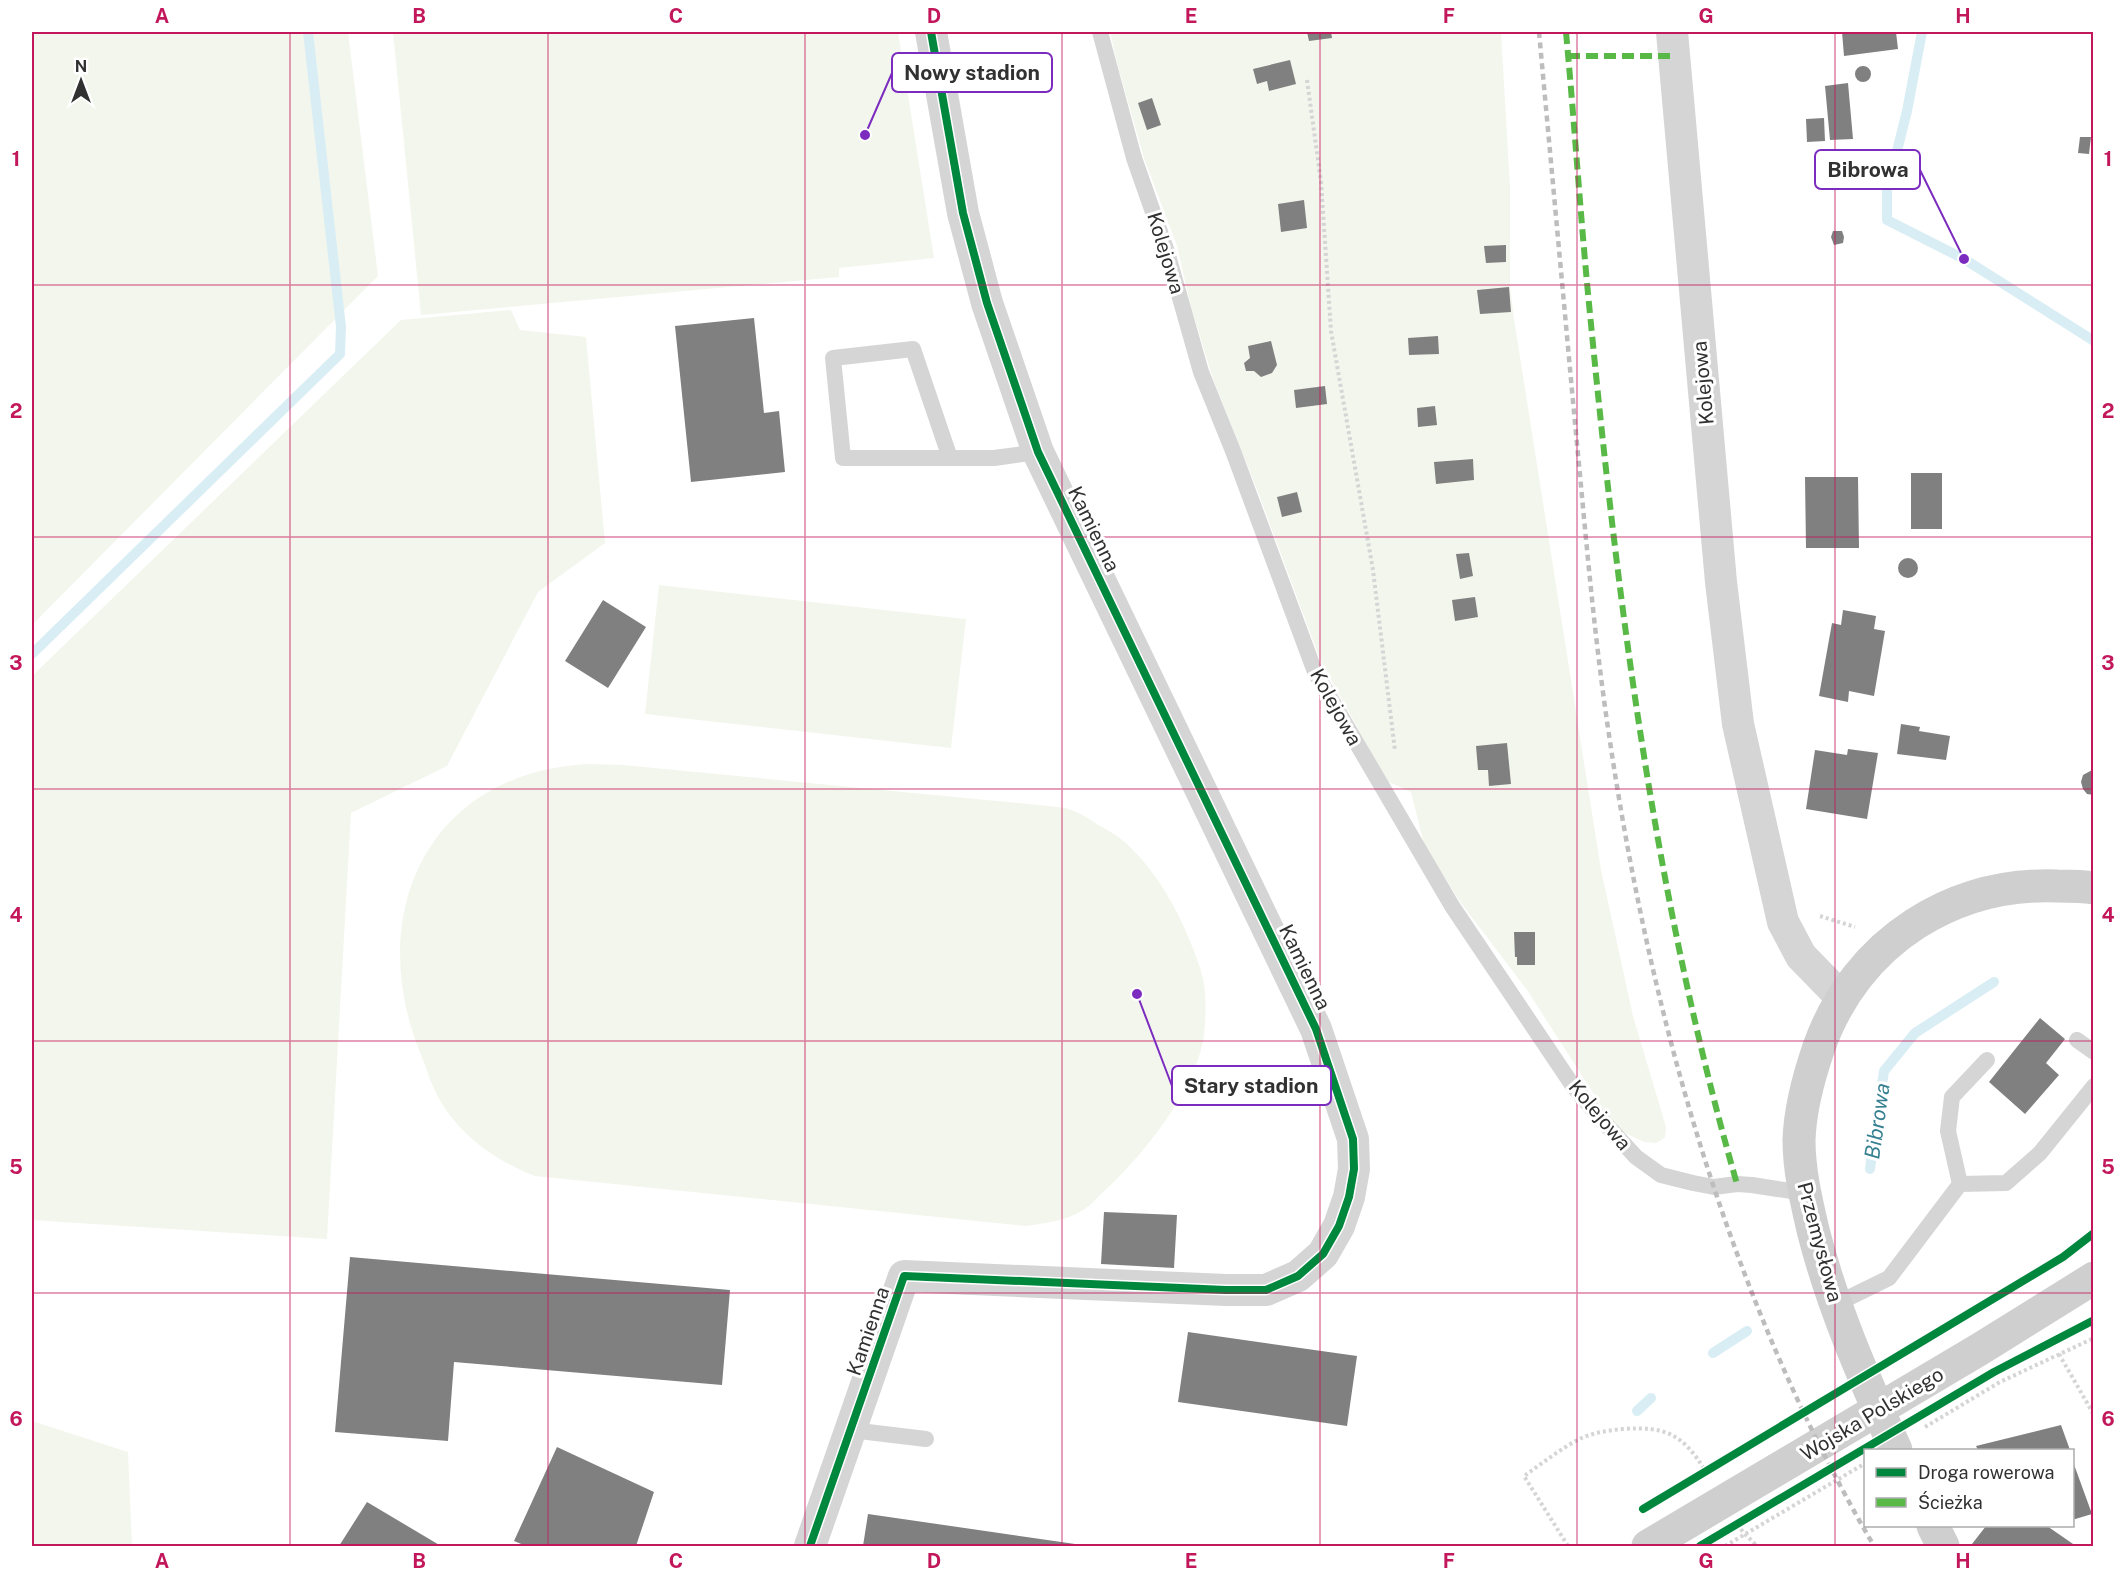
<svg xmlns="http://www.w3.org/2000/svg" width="2125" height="1578" viewBox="0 0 2125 1578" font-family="'Public Sans',sans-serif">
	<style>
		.green { fill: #f3f6ed }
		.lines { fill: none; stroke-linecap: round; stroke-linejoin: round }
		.stream { stroke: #d9eef4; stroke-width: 10 }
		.building { fill: #808080 }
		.path { stroke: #d5d5d5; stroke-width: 4; stroke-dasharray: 3 3; stroke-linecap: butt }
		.service { stroke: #d5d5d5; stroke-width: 16 }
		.minor { stroke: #d5d5d5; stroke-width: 32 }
		.secondary { stroke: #cfcfcf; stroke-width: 33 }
		.rail { stroke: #bdbdbd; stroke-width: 4.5; stroke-dasharray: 6 4.5; stroke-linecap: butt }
		.quiet { stroke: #58b947; stroke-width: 6; stroke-dasharray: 12 6; stroke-linecap: butt }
		.cycleway-casing { stroke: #fff; stroke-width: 11 }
		.cycleway { stroke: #00873e; stroke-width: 8 }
		.grid { fill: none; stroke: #c2185b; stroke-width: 1.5; stroke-opacity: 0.55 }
		.labels { text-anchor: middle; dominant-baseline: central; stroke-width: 6; stroke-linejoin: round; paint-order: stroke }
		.street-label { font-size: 20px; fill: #313131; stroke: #fff }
		.water-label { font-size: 21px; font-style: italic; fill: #368092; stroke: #fff }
		.leader { fill: none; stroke: #7b2cbf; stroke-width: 2 }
		.callout-dot { fill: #7b2cbf; stroke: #fff; stroke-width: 2 }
		.callout { fill: #fff; stroke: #7b2cbf; stroke-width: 2 }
		.callout-label { font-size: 21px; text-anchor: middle; font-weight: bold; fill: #313131 }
		.neatline { fill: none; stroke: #c2185b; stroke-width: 2 }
		.grid-label { font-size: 20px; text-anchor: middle; font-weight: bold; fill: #c2185b }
	</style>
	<rect width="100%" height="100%" fill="#fff"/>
	<path class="green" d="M32,32H348L378,276L32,625Z
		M393,32H898L934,258L839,268V277L421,315Z
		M1110,32H1501L1510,187V286L1514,319L1601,870L1633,1016L1666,1127L1665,1138L1656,1143L1644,1142L1623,1132L1606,1113L1527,990L1458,899L1424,844L1411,792L1387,781L1321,662L1258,492L1213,379L1191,307L1177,246L1144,158L1118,67Z
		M511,310L520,330L586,337L605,543L538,592L447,766L351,813L327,1239L32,1220V676L401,320Z
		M659,585L966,619L951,748L645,714Z
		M590,764L623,765L1049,806C1056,807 1065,807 1071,810C1080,813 1088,818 1095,823C1108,830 1122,838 1132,849C1158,875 1176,907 1190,941C1195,954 1202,970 1204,984C1206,999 1206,1018 1204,1034C1198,1088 1140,1160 1100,1195C1095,1200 1089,1207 1083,1210C1066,1221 1046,1223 1026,1226L535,1176C494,1160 456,1133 436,1093C430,1081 426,1067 421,1055C363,914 428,771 590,764Z
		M32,1421L128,1452L132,1546H32Z"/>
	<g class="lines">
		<path class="stream" d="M1922,32L1907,111L1887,191V220L1964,259L2094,341
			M32,654L340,354L341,327L308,32
			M1870,1169L1884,1071L1915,1033L1994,982
			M1713,1353L1747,1331
			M1637,1411L1651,1398"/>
	</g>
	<path class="building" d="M1307,32H1331L1332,38L1309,41Z
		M1842,32H1896L1898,49L1844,56Z
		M1290,60L1296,84L1269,91L1267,81L1257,84L1253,69Z
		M1855 74a8 8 0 1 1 16 0a8 8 0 1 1-16 0Z
		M1848,83L1853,139L1830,140L1825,86Z
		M1152,98L1161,125L1147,130L1138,103Z
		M1824,118L1825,141L1807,142L1806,119Z
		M2080,137H2091L2089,154L2078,153Z
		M1304,200L1307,228L1281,232L1278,204Z
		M1833,231H1842L1844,237L1843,243L1834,245L1831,237Z
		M1506,245V262L1486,263L1484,246Z
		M1509,287L1511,312L1480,314L1477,290Z
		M754,318L764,413L779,411L785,472L691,482L675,326Z
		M1438,336L1439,354L1409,355L1408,338Z
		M1271,341L1277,365L1272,373L1261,377L1254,371H1246L1244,363L1250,358L1248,346Z
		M1325,386L1327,404L1296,408L1294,390Z
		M1435,406L1437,425L1418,427L1417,408Z
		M1473,459L1474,480L1436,484L1434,462Z
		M1911,473H1942V529H1911Z
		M1805,477H1858L1859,548H1806Z
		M1297,492L1302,512L1282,517L1277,497Z
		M1469,553L1473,576L1460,579L1456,554Z
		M1898 568a10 10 0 1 1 20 0a10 10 0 1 1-20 0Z
		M1475,597L1478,617L1455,621L1452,600Z
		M603,600L646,627L608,688L565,661Z
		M1843,610L1876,616L1874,629L1885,631L1874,696L1849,691L1848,702L1819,696L1832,623L1841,625Z
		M1901,724L1920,727L1919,731L1950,736L1946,760L1897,754Z
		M1507,743L1511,784L1489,786L1488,770H1478L1476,746Z
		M1848,749L1878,753L1867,819L1806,809L1815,750L1847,755Z
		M2094,769V795L2087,794L2083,789L2081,782L2083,775Z
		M1514,932H1535V965H1517V957H1515Z
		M2040,1018L2065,1039L2046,1063L2059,1075L2025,1114L1989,1082Z
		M1104,1212L1177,1215L1174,1268L1101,1264Z
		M350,1257L730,1290L722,1385L454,1362L448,1441L335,1432Z
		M1188,1332L1357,1356L1347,1426L1178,1402Z
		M2061,1425L2070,1450H1978L1976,1446Z
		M557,1447L654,1492L636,1546H526L514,1541Z
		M2072,1459L2092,1514L2072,1520Z
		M367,1502L441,1546H339Z
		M868,1514L1082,1545V1546H863Z
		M1986,1526H2047L2076,1546H1976L1972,1544Z"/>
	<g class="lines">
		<path class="path" d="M1307,80L1321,182L1331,331L1373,570L1395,751
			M1820,916L1855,927
			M2059,1354L2094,1415
			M1925,1427L2000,1382L2094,1338
			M1741,1529C1746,1537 1754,1541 1756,1546
			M1568,1546L1524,1476C1540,1465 1556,1452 1574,1442C1589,1433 1605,1431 1622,1429C1666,1426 1683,1434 1706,1472
			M1725,1546L1864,1464"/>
		<path class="service" d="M1100,32L1134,158L1167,252L1201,372L1233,451L1315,672L1452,906L1573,1086L1600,1118L1636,1157L1661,1175L1693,1183L1714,1187L1737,1184L1752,1185L1804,1193
			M950,458L913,349L833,358L843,458H994L1038,452
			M2077,1040L2094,1052
			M1960,1184L1948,1131L1952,1097L1987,1060
			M1836,1304L1889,1278L1960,1184L2006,1183L2040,1153L2094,1086
			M851,1430L926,1439"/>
		<path class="minor" d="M1672,32L1721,582L1738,724L1783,922L1801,956L1841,997
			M810,1546L904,1276L1226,1290H1266L1298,1276L1323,1254L1339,1226L1349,1197L1354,1169L1353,1139L1316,1029L1038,452L987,303L963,213L931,32"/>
		<path class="secondary" d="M1896,1450C1864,1378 1832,1306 1813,1230C1806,1200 1799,1170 1799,1140C1800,1108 1809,1076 1819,1047C1837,996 1870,953 1915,924C1959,896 2006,884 2057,886C2069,886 2082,886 2094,888
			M1933,1526L1943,1546
			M1648,1546L1980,1349L2094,1278"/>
		<path class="rail" d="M1539,32C1551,162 1563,293 1575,423C1585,525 1593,627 1608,728C1649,1011 1729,1299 1874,1546"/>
		<path class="quiet" d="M1566,32C1575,129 1581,226 1591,324C1619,613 1656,903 1737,1184
			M1568,56H1674"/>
		<g class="cycleway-casing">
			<path id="cycleway" d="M1643,1509L2063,1257L2094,1233
				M810,1546L904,1276L1226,1290H1266L1298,1276L1323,1254L1339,1226L1349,1197L1354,1169L1353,1139L1316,1029L1038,452L987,303L963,213L931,32
				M1700,1546L1994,1372L2094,1320"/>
		</g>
		<use href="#cycleway" class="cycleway"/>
	</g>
	<path class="grid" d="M290,32V1546M548,32V1546M805,32V1546M1062,32V1546M1320,32V1546M1577,32V1546M1835,32V1546M32,285H2094M32,537H2094M32,789H2094M32,1041H2094M32,1293H2094"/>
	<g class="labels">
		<g class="street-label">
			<text transform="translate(1166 253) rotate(73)">Kolejowa</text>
			<text transform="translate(1703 383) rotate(-95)">Kolejowa</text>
			<text transform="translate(1094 529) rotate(64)">Kamienna</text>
			<text transform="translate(1336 707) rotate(61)">Kolejowa</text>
			<text transform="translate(1305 967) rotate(64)">Kamienna</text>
			<text transform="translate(1600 1115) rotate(50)">Kolejowa</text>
			<text transform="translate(1820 1242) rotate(75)">Przemysłowa</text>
			<text transform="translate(868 1331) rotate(-71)">Kamienna</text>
			<text transform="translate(1872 1414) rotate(-31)">Wojska Polskiego</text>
		</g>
		<g class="water-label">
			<text transform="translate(1877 1121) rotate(-82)">Bibrowa</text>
		</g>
	</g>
	<path class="leader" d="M865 135L892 73M1964 259L1920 170M1137 994L1172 1086"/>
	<g class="callout-dot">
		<circle cx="865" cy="135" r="6"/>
		<circle cx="1964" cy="259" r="6"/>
		<circle cx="1137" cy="994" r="6"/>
	</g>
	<g class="callout">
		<rect x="892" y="53" width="160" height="39" rx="6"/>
		<rect x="1815" y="150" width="105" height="39" rx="6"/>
		<rect x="1172" y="1066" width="159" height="39" rx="6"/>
	</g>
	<g class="callout-label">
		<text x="972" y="80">Nowy stadion</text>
		<text x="1868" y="177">Bibrowa</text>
		<text x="1251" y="1093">Stary stadion</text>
	</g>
	<rect width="2125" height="1578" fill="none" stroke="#ffffff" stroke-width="66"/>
	<rect x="1864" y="1449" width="210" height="78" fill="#ffffff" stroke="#adadad" stroke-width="1.5"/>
	<rect x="1876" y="1468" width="30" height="9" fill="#00873e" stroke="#adadad" stroke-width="1.5"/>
	<text x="1918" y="1479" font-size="18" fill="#313131">Droga rowerowa</text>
	<rect x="1876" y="1498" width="30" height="9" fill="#58b947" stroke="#adadad" stroke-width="1.5"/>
	<text x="1918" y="1509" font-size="18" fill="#313131">Ścieżka</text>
	<g transform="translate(81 81)" stroke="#ffffff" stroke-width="4.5" paint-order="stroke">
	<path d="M0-4.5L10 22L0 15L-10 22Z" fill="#313131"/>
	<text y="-9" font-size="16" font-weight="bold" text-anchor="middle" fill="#313131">N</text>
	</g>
	<rect x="33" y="33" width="2059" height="1512" class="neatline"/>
	<g class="grid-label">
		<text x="162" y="23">A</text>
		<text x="419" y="23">B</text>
		<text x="676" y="23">C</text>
		<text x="934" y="23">D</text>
		<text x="1191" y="23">E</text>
		<text x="1449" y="23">F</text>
		<text x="1706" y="23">G</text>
		<text x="1963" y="23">H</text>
		<text x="16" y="166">1</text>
		<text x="2108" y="166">1</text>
		<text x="16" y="418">2</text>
		<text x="2108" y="418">2</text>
		<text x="16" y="670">3</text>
		<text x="2108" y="670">3</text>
		<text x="16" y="922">4</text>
		<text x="2108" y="922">4</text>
		<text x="16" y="1174">5</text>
		<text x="2108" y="1174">5</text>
		<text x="16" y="1426">6</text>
		<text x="2108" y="1426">6</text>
		<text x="162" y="1568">A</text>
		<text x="419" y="1568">B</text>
		<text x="676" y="1568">C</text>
		<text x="934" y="1568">D</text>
		<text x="1191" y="1568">E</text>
		<text x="1449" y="1568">F</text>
		<text x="1706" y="1568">G</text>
		<text x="1963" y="1568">H</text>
	</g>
</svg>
